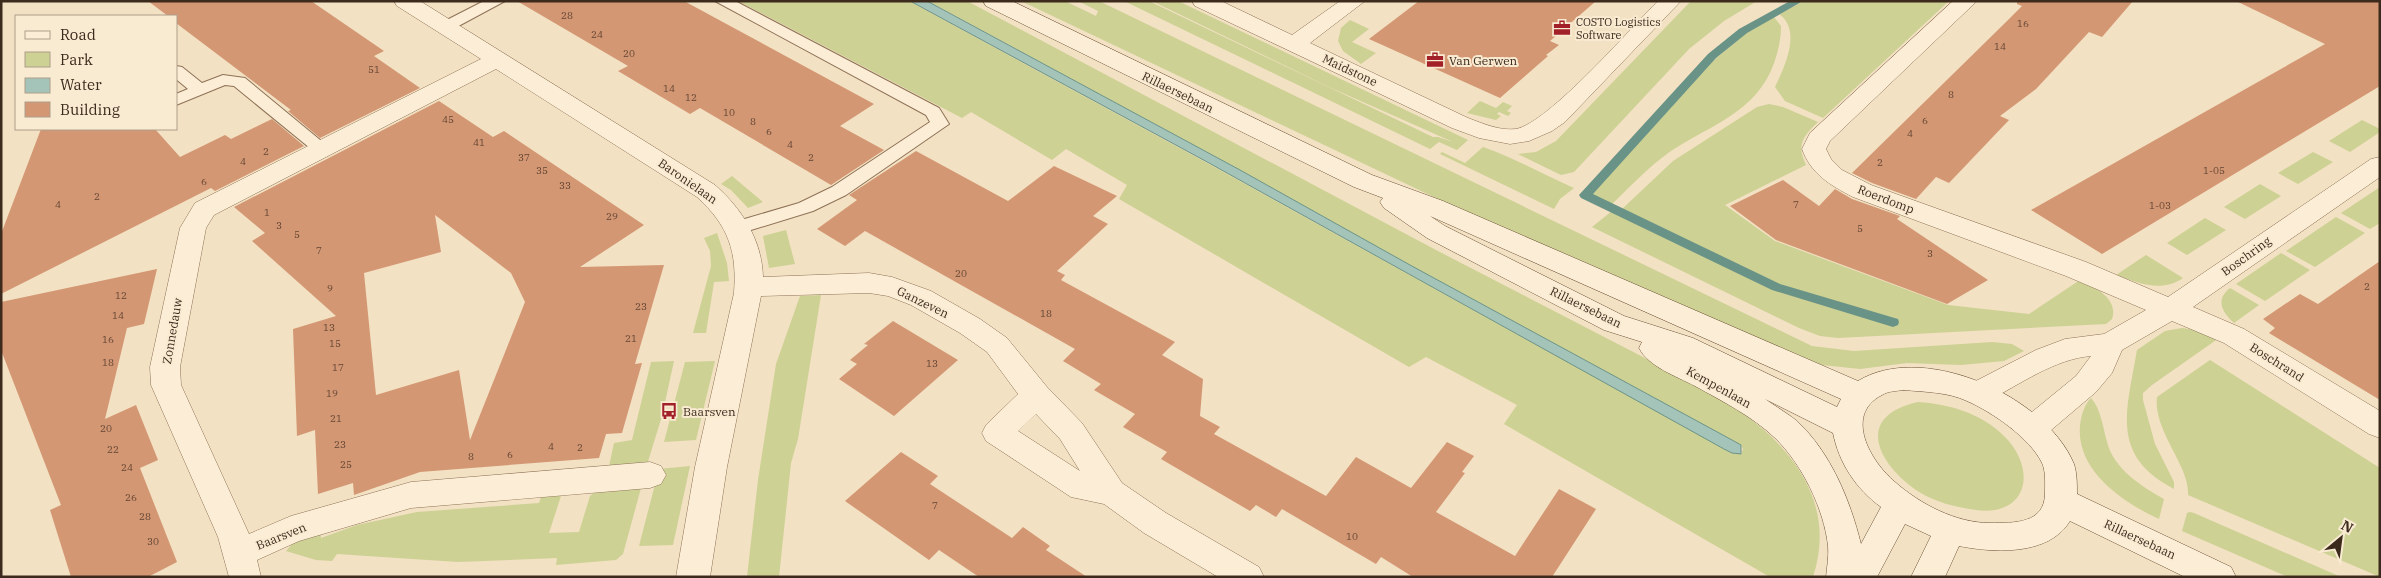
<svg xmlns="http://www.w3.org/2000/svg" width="2381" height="578" viewBox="0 0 2381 578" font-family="'IBM Plex Serif',serif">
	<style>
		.green { fill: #cdd194 }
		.water { fill: #a4c4b9; stroke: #6a9387 }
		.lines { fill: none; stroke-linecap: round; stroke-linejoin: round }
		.stream { fill: #6a9387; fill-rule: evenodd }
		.building { fill: #d49774; fill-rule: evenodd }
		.lane-casing { stroke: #8e7157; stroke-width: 2 }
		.street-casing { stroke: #8e7157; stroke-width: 1 }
		.secondary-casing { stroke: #6f523a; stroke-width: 1 }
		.lane { fill: #fceed6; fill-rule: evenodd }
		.street { fill: #fceed6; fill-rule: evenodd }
		.secondary { fill: #fceed6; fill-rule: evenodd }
		.labels { text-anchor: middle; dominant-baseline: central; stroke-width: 4; stroke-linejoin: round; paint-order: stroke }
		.number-label { font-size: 10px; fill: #624533 }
		.far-poi-label { font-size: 11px; fill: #3c2a1d; stroke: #f9ebd2; text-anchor: start }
		.poi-label { font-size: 12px; fill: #3c2a1d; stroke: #f9ebd2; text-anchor: start }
		.street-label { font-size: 12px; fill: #3c2a1d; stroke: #f9ebd2 }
	</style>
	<rect width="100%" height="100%" fill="#f2e1c2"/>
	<path class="green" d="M738,1H909L1209,164L1732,453L1741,454L1743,449L1741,445L1732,440L1410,265L1240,170L928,1H967L1436,250L1701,387C1772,425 1842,489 1813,577H1770L1504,424L1517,405L1426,357L1409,367L1119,199L1127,185L1066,149L1052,160L971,112L962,118Z
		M1021,1H1065L1096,16L1098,11L1078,1H1099L1812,346L1854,351L1992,342L2012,344L2024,351L2004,361L1961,365L1907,363L1860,369L1822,365L1788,352L1436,198Z
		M1124,1H1149L1433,137H1438L1453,142L1329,87L1152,1H1178L1468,140L1457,150L1439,142L1430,149Z
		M1691,1H1757L1724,21L1689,49L1574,172L1561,175L1518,154L1536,152L1556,141Z
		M1804,1H1949L1823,118L1785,101L1775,87C1785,66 1802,30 1779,14Z
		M1774,17L1781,26C1781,37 1779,47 1776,57C1760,111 1714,123 1671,151C1649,166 1630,187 1611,205L1590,195L1712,62L1745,33Z
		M1350,20L1369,29L1352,42L1376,53L1361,64L1343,51L1338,41L1341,28Z
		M1480,101L1496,108L1503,102L1512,106L1507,111L1511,113L1508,116L1499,112L1497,114L1501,116L1496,120L1467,113Z
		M1769,104L1783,107L1818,122C1803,136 1796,145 1806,165L1725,205L1775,241L1948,305L2029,314L2080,280C2095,287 2119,299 2112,319L2106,324L1838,338L1820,336L1799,328L1592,227L1612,211L1767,287L1890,325L1894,324L1891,320L1779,285L1621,210L1673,161L1757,107Z
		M2362,120L2380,129V132L2350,152L2329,141Z
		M1483,147C1514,158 1543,174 1574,188L1560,199L1554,209L1440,154L1442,152L1465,163Z
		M2313,152L2333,162L2298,184L2278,173Z
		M732,176L763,202L748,208L731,190L721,184Z
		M2260,184L2281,196L2245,219L2224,207Z
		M2380,187V223L2370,229L2341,213Z
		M2336,217L2365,233L2315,267L2286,251Z
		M2205,218L2226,230L2187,255L2167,243Z
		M786,230L795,264L769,268L763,236Z
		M717,233L727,263L729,281L714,282L706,333H693L711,266L710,251L704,238Z
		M2281,253L2310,270L2265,301L2236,284Z
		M2146,255L2183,278C2161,293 2139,283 2116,275Z
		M2230,288L2259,305L2234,323C2222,312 2215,300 2230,288Z
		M821,295L798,439L791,463L779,577H747L758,480L776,364L800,296Z
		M2182,328L2196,330L2219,338L2152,385L2143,393V400L2155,444L2174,482V489C2109,455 2127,410 2137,350L2165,331Z
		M2210,360L2380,468V577L2188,495C2190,466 2153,431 2157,397Z
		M674,361L662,416L646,468L608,471L614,443L632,440L651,362Z
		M715,361L696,440L664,442L685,362Z
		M2091,398C2101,409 2103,428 2107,442C2114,469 2141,486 2164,499L2159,519C2124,503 2076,471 2080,426C2081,416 2084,405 2091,398Z
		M1918,402C1949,404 1981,413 2004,436C2037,468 2029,517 1976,510C1955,507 1934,502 1916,490C1876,462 1855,416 1918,402Z
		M690,466L673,545L639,546L659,469Z
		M641,488L623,554L616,560L556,565L557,558L458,562L337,554L332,561L316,560L286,551L300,535L320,528L321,538L357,525L417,512L539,503L543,492L557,491L561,496L549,533L579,532L590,496L595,492Z
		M2190,512L2194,513L2341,577H2288L2182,531L2187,513Z"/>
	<path class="water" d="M910,1H927L1240,170L1410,265L1732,440L1741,445V454L1732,453L1724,449L1209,163Z"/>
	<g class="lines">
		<path class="stream" d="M1790,1H1803L1747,33L1716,58L1593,194L1780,284L1898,319L1899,322L1898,325L1893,327L1772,290L1581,198L1579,195L1708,54L1739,29Z"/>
	</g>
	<path class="building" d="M148,1H311L384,51L374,56L420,88L320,138L288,111L291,110L176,23V16H168Z
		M517,1H684L874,104L840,126L884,150L831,185L700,108L690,114L618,71L628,66Z
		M1419,1H1596L1550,41L1559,45L1546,55L1548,56L1500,98L1369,39Z
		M2017,1H2133L2102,37L2089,32L2036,89L2000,116L2009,120L1949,183L1936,177L1916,199L1872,183L1852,173L2005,23L2022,6L2017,4Z
		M2236,1H2380V86L2102,254L2031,210L2325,44Z
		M439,101L493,137L504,131L644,225L580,267L664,265L635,364L642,363L622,433L606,434L599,458L420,472L354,495L353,483L318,494L315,430L297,436L293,329L336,316L252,241L265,233L234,207ZM435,215L511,273L525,302L470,440L459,370L376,395L364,273L441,252Z
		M272,119L304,146L215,191L211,188L1,294V234L41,129H155L180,157L225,135L231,139Z
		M916,151L1008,201L1054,166L1117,196L1093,216L1108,224L1057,271L1065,275L1061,280L1175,342L1162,355L1203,379L1200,416L1220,427L1214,434L1326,496L1356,457L1411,488L1447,442L1474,456L1462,472L1465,473L1436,512L1515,556L1559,489L1596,509L1552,577H1413L1381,557L1376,564L1282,509L1276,517L1256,505L1250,511L1161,459L1167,452L1123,427L1135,414L1094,390L1101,384L1063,361L1075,349L865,231L845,246L817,229L857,200L849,195Z
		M1783,180L1819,206L1835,189L1852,199L1900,216L1897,219L1988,280L1947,304L1776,240L1730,206Z
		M2380,261V400L2269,333L2275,328L2263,319L2300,294L2318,304Z
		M157,269L144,324L127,328L105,419L136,405L158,460L140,468L177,562L148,577H71L50,510L61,505L1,350V302Z
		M893,321L958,360L894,416L839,379L857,364L850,360L868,345L864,344Z
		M901,452L938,476L930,484L1012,538L1023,527L1050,546L1046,550L1087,577H979L939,550L929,560L845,501Z"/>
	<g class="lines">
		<g class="lane-casing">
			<path id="lane" d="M484,1H505L451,30L445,32L437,27L439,24Z
				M715,1H735L939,108L949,124L846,195L813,211L738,234L731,233L728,228L731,223L799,203L832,187L930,122L926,115Z
				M176,66L182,67L202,83L223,75L245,78L331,149L328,153H316L234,86L225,85L176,105V94L188,89L176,79Z"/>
		</g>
		<g class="street-casing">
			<path id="street" d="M394,1H420L715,185C742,209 762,240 763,277L869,273L892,277L931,291L980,319L1007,338L1047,387L1082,423L1122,483L1166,513L1259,567L1264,577H1218L1144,533L1104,504L1071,497L986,441L982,433L986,425L1018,394L987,352L960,333L911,305L888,296L869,293L761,296L727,467L710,577H676L695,467L734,293C737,252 729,226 697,197L496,69L214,215L206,228L180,367L181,385L249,534L291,516L411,482L650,462L661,466L666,475L661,484L650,488L411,508L299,541L257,560L261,577H229L218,537L151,385L150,367L180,228L195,203L481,59L397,6ZM1036,414L1060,439L1080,471L1018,431Z
				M1192,1H1221L1292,35L1340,1H1365L1310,43L1468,118C1484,124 1500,131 1516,129C1548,123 1631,28 1658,1H1681L1565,122L1552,131L1529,141L1510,144L1479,138L1452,128L1195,6Z
				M1953,1H1977L1830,141L1826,149L1831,159L1842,170L1871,185L2086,262L2168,297L2371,159L2380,157V177L2193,307L2244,329L2380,411V438L2369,434L2224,343L2172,321L2122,350L2112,373L2096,392L2043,437L2032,441L2021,437L2017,429L2021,421L2076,376L2091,356C2055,359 2020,384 1988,401L1978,404L1968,401L1963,393L1968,385L2036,350L2065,339L2104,334L2146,310L2066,276L1853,197C1830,185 1811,174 1802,149L1810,133Z"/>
		</g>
		<g class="secondary-casing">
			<path id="secondary" d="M983,1H1012L1372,175L1443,201L1858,381C1923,341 2046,396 2074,464C2077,473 2077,485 2077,494L2231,567L2236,577H2185L2070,521C2049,556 1994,553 1959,546L1945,577H1911L1931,536L1905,524L1877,577H1826C1827,567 1829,556 1828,546C1824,509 1802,464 1775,438C1752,416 1722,401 1695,386C1676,376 1649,367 1639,348L1642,342L1604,330L1427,238L1384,208L1380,202L1383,198L1354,187L986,6ZM1430,216L1841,399L1837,407L1693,338L1624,316L1445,226ZM1904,390C1925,392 1948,392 1967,401C1992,412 2030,438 2042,463C2046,472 2045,484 2045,493C2045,524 2014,523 1990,523C1956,523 1920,504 1895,482C1871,462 1843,415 1882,395C1888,391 1897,391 1904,390ZM1765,399L1833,433C1839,463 1856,489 1881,507L1861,544C1850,500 1831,453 1797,421C1787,413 1775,406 1765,399Z"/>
		</g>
		<use href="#lane" class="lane"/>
		<use href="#street" class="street"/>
		<use href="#secondary" class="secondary"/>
	</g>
	<defs>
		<g id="office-bare" transform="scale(1.35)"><path d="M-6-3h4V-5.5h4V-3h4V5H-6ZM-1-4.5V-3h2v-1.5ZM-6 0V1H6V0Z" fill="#a22129" stroke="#f9ebd2" stroke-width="2.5" paint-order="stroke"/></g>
		<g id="bus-bare" transform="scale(1.35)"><path d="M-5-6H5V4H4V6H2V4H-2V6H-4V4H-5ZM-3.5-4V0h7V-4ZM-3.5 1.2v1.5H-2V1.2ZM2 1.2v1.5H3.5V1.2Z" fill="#a22129" stroke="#f9ebd2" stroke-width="2.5" paint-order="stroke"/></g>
	</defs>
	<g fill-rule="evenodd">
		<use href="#office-bare" x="1562" y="28"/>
		<use href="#office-bare" x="1435" y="60"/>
		<use href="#bus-bare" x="669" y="411"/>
	</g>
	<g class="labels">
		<g class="number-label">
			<text x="567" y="15">28</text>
			<text x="2023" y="23">16</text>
			<text x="597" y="34">24</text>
			<text x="2000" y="46">14</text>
			<text x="629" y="53">20</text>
			<text x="374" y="69">51</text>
			<text x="669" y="88">14</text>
			<text x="1951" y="94">8</text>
			<text x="691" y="97">12</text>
			<text x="729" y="112">10</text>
			<text x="448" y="119">45</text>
			<text x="1925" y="120">6</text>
			<text x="753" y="121">8</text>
			<text x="769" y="131">6</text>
			<text x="1910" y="133">4</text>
			<text x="479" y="142">41</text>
			<text x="790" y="144">4</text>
			<text x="266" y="151">2</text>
			<text x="524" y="157">37</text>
			<text x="811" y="157">2</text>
			<text x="243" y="161">4</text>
			<text x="1880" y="162">2</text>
			<text x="542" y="170">35</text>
			<text x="2214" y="170">1-05</text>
			<text x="204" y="181">6</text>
			<text x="565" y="185">33</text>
			<text x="97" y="196">2</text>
			<text x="58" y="204">4</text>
			<text x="1796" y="204">7</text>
			<text x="2160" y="205">1-03</text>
			<text x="267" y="212">1</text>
			<text x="612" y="216">29</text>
			<text x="279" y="225">3</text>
			<text x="1860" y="228">5</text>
			<text x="297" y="234">5</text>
			<text x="319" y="250">7</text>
			<text x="1930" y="253">3</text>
			<text x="961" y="273">20</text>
			<text x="2367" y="286">2</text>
			<text x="330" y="288">9</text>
			<text x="121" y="295">12</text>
			<text x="641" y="306">23</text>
			<text x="1046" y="313">18</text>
			<text x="118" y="315">14</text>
			<text x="329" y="327">13</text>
			<text x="631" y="338">21</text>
			<text x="108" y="339">16</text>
			<text x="335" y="343">15</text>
			<text x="108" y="362">18</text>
			<text x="932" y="363">13</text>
			<text x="338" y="367">17</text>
			<text x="332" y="393">19</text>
			<text x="336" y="418">21</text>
			<text x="106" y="428">20</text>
			<text x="340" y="444">23</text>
			<text x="551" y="446">4</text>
			<text x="580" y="447">2</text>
			<text x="113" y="449">22</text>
			<text x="510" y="454">6</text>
			<text x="471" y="456">8</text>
			<text x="346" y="464">25</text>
			<text x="127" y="467">24</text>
			<text x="131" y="497">26</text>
			<text x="935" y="505">7</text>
			<text x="145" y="516">28</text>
			<text x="1352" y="536">10</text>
			<text x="153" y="541">30</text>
		</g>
		<g class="far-poi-label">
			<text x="1576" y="22">COSTO Logistics<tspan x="1576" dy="13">Software</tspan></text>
		</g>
		<g class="poi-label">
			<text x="1449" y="60">Van Gerwen</text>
			<text x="683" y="411">Baarsven</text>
		</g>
		<g class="street-label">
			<text transform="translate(1350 70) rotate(25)">Maidstone</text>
			<text transform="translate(1178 92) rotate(26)">Rillaersebaan</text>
			<text transform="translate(688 181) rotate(35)">Baronielaan</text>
			<text transform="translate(1886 199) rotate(21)">Roerdomp</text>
			<text transform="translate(2246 256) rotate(-36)">Boschring</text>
			<text transform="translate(923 302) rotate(26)">Ganzeven</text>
			<text transform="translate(1586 307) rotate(26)">Rillaersebaan</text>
			<text transform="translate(172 331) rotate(-80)">Zonnedauw</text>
			<text transform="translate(2277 362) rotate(32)">Boschrand</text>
			<text transform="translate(1719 387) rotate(29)">Kempenlaan</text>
			<text transform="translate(281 536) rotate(-22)">Baarsven</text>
			<text transform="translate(2140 539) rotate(25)">Rillaersebaan</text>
		</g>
	</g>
	<rect width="2381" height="578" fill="none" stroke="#3c2a1d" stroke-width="5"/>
	<rect x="15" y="15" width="162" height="115" fill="#f9ebd2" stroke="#ad9e8a"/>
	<rect x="25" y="31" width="25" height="8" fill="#fceed6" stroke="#ad9e8a"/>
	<text x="60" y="40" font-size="15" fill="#3c2a1d">Road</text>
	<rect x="25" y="52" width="25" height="15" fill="#cdd194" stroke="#ad9e8a"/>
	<text x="60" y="65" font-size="15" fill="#3c2a1d">Park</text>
	<rect x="25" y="78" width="25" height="15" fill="#a4c4b9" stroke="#ad9e8a"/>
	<text x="60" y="90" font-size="15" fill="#3c2a1d">Water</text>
	<rect x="25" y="102" width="25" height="15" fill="#d49774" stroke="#ad9e8a"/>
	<text x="60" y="115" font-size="15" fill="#3c2a1d">Building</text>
	<g transform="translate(2341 538) rotate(29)" stroke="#f9ebd2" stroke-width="4" paint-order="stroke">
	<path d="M0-4L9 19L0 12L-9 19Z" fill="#3c2a1d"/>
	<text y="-8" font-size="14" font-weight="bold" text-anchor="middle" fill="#3c2a1d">N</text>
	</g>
</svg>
